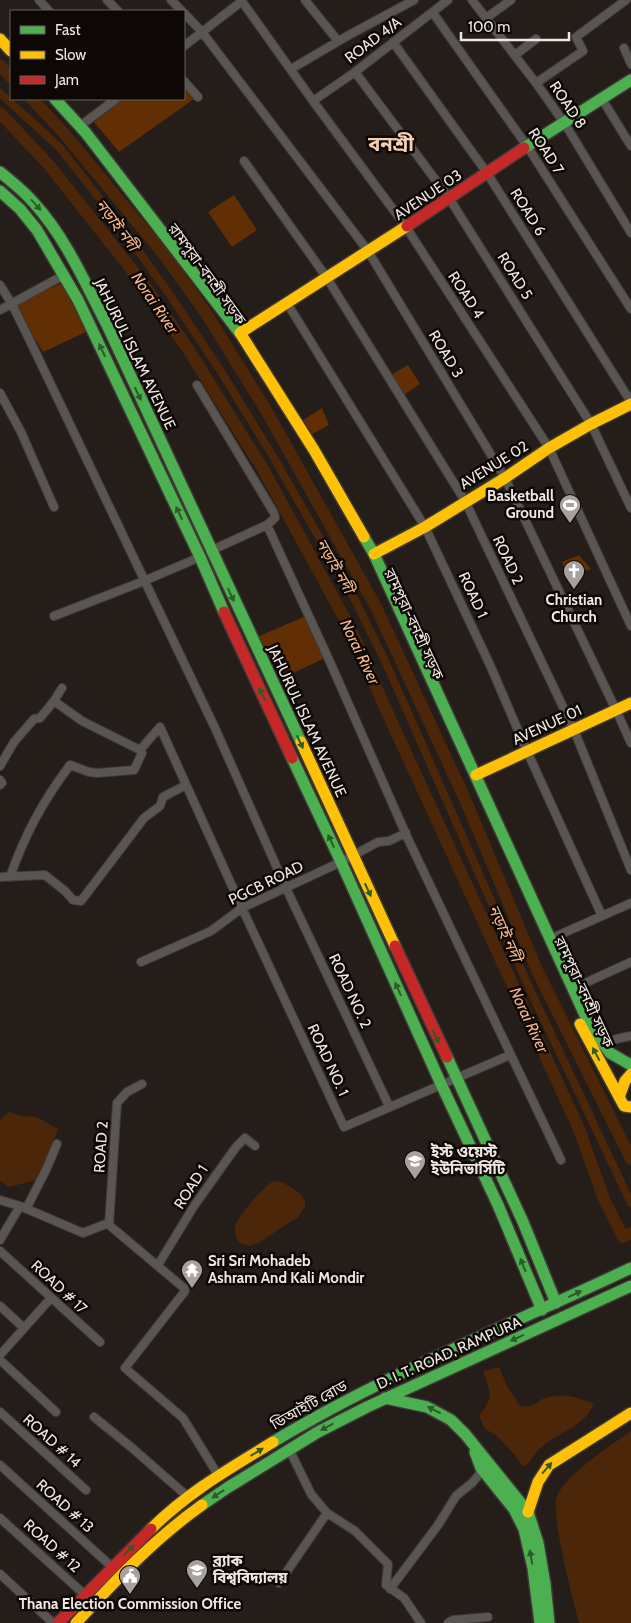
<svg xmlns="http://www.w3.org/2000/svg" width="631" height="1623" viewBox="0 0 631 1623" font-family="Cabin,'Noto Sans Bengali',sans-serif">
	<style>
		.green { fill: #612f03 }
		.water { fill: #4c2609 }
		.lines { fill: none; stroke-linecap: round; stroke-linejoin: round }
		.canal { stroke: #4c2609; stroke-width: 8 }
		.river { stroke: #4c2609; stroke-width: 12 }
		.street-casing { stroke: #403a36; stroke-width: 10 }
		.fast-casing { stroke: #403a36; stroke-width: 14 }
		.slow-casing { stroke: #403a36; stroke-width: 14 }
		.jam-casing { stroke: #403a36; stroke-width: 14 }
		.street { stroke: #585552; stroke-width: 8 }
		.fast { stroke: #4caf50; stroke-width: 11 }
		.slow { stroke: #ffc107; stroke-width: 11 }
		.jam { stroke: #c62828; stroke-width: 11 }
		.oneway { fill: #2c5c2a }
		.labels { text-anchor: middle; dominant-baseline: central; stroke-width: 5; stroke-linejoin: round; paint-order: stroke }
		.street-label { font-size: 15px; fill: #efe7e1; stroke: #0d0805 }
		.poi-label { font-size: 15px; font-weight: bold; fill: #efe7e1; stroke: #0d0805; text-anchor: start }
		.water-label { font-size: 16px; font-style: italic; fill: #f6b68d; stroke: #0d0805 }
		.district-label { font-size: 20px; font-weight: bold; fill: #f8ceb3; stroke: #0d0805 }
	</style>
	<rect width="100%" height="100%" fill="#241d19"/>
	<path class="green" d="M184,86L194,99L119,152L94,122L123,99H184Z
		M234,195L257,230L232,247L208,212Z
		M62,283L86,332L43,352L15,305Z
		M408,365L420,384L404,395L391,375Z
		M322,408L329,425L312,434L303,420Z
		M579,555L591,569L567,575L562,562Z
		M306,616L325,658L285,677L257,637Z"/>
	<path class="water" d="M9,1112L22,1116L36,1117L58,1129L40,1179L9,1187L0,1181V1120Z
		M274,1181L282,1182L301,1194L305,1202V1207L298,1217L260,1242L249,1246L240,1243C237,1239 234,1234 235,1228C236,1217 264,1186 274,1181Z
		M499,1367L507,1386L520,1406C537,1409 535,1400 548,1397C566,1393 578,1397 594,1404C585,1425 561,1432 544,1445C536,1451 532,1459 526,1466L522,1465L514,1454L496,1435L485,1429L479,1416C494,1396 491,1394 483,1371Z
		M631,1431V1623H579C573,1600 550,1513 557,1496C566,1474 612,1445 631,1431Z"/>
	<g class="lines">
		<path class="canal" d="M0,93L59,147L114,217L170,295L220,370L274,458L355,600L386,663L532,994L631,1203"/>
		<path class="river" d="M0,65L11,77
			M32,99L63,132L166,257L206,313L266,410L376,607L465,799L537,970L631,1159
			M0,113L49,165L147,289L190,352L263,469L352,632L387,712L579,1129L604,1199L623,1237L631,1233"/>
		<g class="street-casing">
			<path id="street" d="M39,0L49,11
				M107,0L118,11
				M171,0L182,11
				M241,0L313,101L406,227L549,448L631,626
				M305,0L338,41
				M472,0L536,83L565,124L631,233
				M184,13L202,32L368,251L505,478L616,710L631,743
				M433,13L527,146L631,309
				M486,18L511,0
				M393,42L487,173L631,402
				M184,46L242,1
				M624,48L631,64
				M515,55L536,39
				M291,69L349,35L414,0
				M355,72L449,198L591,424L631,508
				M184,81L198,97
				M536,83L583,51L576,37L626,0
				M602,99L631,146
				M313,101L355,72L448,0
				M80,126L116,99
				M244,161L327,278L465,501L574,730L631,870
				M0,285L13,306L33,347L215,728L286,888L389,1106
				M287,303L425,527L490,665L527,751L602,916
				M0,310L64,275
				M197,385L274,513L275,518L267,525
				M0,393L21,432L54,507
				M210,551L267,525L330,662L408,839L561,1160
				M54,616L144,581L200,557
				M54,701L82,721L140,750
				M0,766L14,742L34,719L40,718L54,701L62,688
				M0,780L2,783L0,785
				M0,877L45,875L65,891L73,900L81,901L144,818L160,806L163,797L186,785
				M10,877C25,834 43,801 70,765L89,772L97,773L134,770L142,753L140,750L160,727L242,908L344,1127L510,1055
				M550,939L631,903
				M141,962L211,931L242,908L341,862L378,842L389,841L406,833
				M572,989L631,962
				M603,1046L616,1039L631,1036
				M0,1200L20,1206L83,1233L106,1224L109,1225L184,1288L185,1291L125,1368L183,1418L218,1475
				M26,1209L46,1170L57,1144
				M109,1225L117,1103L127,1092L142,1084
				M0,1240L20,1206
				M0,1251L100,1342
				M158,1265L194,1206L236,1147L245,1138L255,1146
				M0,1306L24,1328
				M0,1355L51,1298
				M0,1360L56,1412
				M0,1412L86,1490
				M94,1417L131,1447L187,1496
				M289,1449L311,1494L327,1513L355,1531L388,1564L386,1585L404,1598L421,1623
				M0,1465L112,1567
				M0,1518L85,1595
				M0,1574L53,1623
				M279,1583L327,1513
				M390,1589L438,1525L456,1496L472,1483L483,1470
				M448,1623L453,1620L488,1617"/>
		</g>
		<g class="fast-casing">
			<path id="fast" d="M55,99L86,133L242,336
				M524,148L631,80
				M0,172C12,182 24,191 34,203C66,238 85,283 107,325L301,742
				M0,191L20,209L37,230L78,300L200,557L224,612
				M364,537L374,554L590,1026L610,1053L631,1065
				M292,758L341,862L441,1084L498,1205L542,1310
				M447,1057L523,1222L556,1303
				M385,1398L427,1407L451,1420L465,1434L528,1512L538,1543L545,1584L549,1623
				M273,1442C387,1373 511,1325 631,1268
				M475,1452L481,1468L514,1509L524,1529L533,1568L540,1623
				M202,1505L227,1488L318,1432L367,1407L631,1286"/>
		</g>
		<g class="slow-casing">
			<path id="slow" d="M0,39L11,51
				M240,333L407,226
				M242,336L314,450L364,537
				M374,554L425,527L505,478L549,448L591,424L631,404
				M301,742L395,946
				M476,775L631,703
				M580,1024L624,1106L631,1107
				M619,1097L625,1081L631,1074
				M528,1512L538,1482L549,1465L631,1413
				M151,1529C188,1492 229,1469 273,1442
				M76,1623C116,1580 153,1540 202,1505"/>
		</g>
		<g class="jam-casing">
			<path id="jam" d="M407,226L524,148
				M224,612L292,758
				M395,946L447,1057
				M58,1623L151,1529"/>
		</g>
		<use href="#street" class="street"/>
		<use href="#fast" class="fast"/>
		<use href="#slow" class="slow"/>
		<use href="#jam" class="jam"/>
	</g>
	<defs><path id="oneway-solid" d="M-6-.8H1V-3.2L6.5 0L1 3.2V.8H-6Z" transform="scale(1.25)"/></defs>
	<g class="oneway">
		<use href="#oneway-solid" transform="translate(36 205) rotate(48)"/>
		<use href="#oneway-solid" transform="translate(102 350) rotate(-115)"/>
		<use href="#oneway-solid" transform="translate(138 394) rotate(65)"/>
		<use href="#oneway-solid" transform="translate(179 513) rotate(-115)"/>
		<use href="#oneway-solid" transform="translate(231 595) rotate(65)"/>
		<use href="#oneway-solid" transform="translate(262 694) rotate(-115)"/>
		<use href="#oneway-solid" transform="translate(300 742) rotate(65)"/>
		<use href="#oneway-solid" transform="translate(331 841) rotate(-115)"/>
		<use href="#oneway-solid" transform="translate(368 890) rotate(65)"/>
		<use href="#oneway-solid" transform="translate(398 989) rotate(-114)"/>
		<use href="#oneway-solid" transform="translate(436 1037) rotate(65)"/>
		<use href="#oneway-solid" transform="translate(596 1054) rotate(-118)"/>
		<use href="#oneway-solid" transform="translate(523 1265) rotate(-112)"/>
		<use href="#oneway-solid" transform="translate(575 1294) rotate(-25)"/>
		<use href="#oneway-solid" transform="translate(517 1338) rotate(156)"/>
		<use href="#oneway-solid" transform="translate(434 1410) rotate(-153)"/>
		<use href="#oneway-solid" transform="translate(327 1427) rotate(152)"/>
		<use href="#oneway-solid" transform="translate(257 1452) rotate(-31)"/>
		<use href="#oneway-solid" transform="translate(547 1468) rotate(-49)"/>
		<use href="#oneway-solid" transform="translate(218 1494) rotate(146)"/>
		<use href="#oneway-solid" transform="translate(129 1550) rotate(-45)"/>
		<use href="#oneway-solid" transform="translate(531 1557) rotate(-100)"/>
	</g>
	<defs>
		<g id="stadium-pin" transform="scale(1.125)"><path d="M0 17L-7.5 6A9.5 9.5 0 1 1 7.5 6Z" fill="#a8a09b" stroke="#0d0805"/><path d="M0-5a6.5 5 0 1 0 0 10a6.5 5 0 1 0 0-10ZM-3.5-1.8h7v3.6h-7Z" fill="#fff"/></g>
		<g id="church-pin" transform="scale(1.125)"><path d="M0 17L-7.5 6A9.5 9.5 0 1 1 7.5 6Z" fill="#a8a09b" stroke="#0d0805"/><path d="M-1.2-6h2.4v3.5h3.3v2.4h-3.3V6h-2.4V-.1h-3.3v-2.4h3.3Z" fill="#fff"/></g>
		<g id="university-pin" transform="scale(1.125)"><path d="M0 17L-7.5 6A9.5 9.5 0 1 1 7.5 6Z" fill="#a8a09b" stroke="#0d0805"/><path d="M0-5L7-2L0 1L-7-2ZM-4 1L0 2.5L4 1V4Q0 6-4 4Z" fill="#fff"/></g>
		<g id="temple-pin" transform="scale(1.125)"><path d="M0 17L-7.5 6A9.5 9.5 0 1 1 7.5 6Z" fill="#a8a09b" stroke="#0d0805"/><path d="M0-6L5-2H3V0L6.5 2.5H4V6H1.5V3h-3V6H-4V2.5H-6.5L-3 0V-2H-5Z" fill="#fff"/></g>
		<g id="civic-pin" transform="scale(1.125)"><path d="M0 17L-7.5 6A9.5 9.5 0 1 1 7.5 6Z" fill="#a8a09b" stroke="#0d0805"/><path d="M-.6-6.5H3V-4.5H.6V-3L4-1V1h2V6H-6V1h2V-1L-.6-3ZM-1.2 2.5V6h2.4V2.5Z" fill="#fff"/></g>
	</defs>
	<g fill-rule="evenodd">
		<use href="#stadium-pin" x="570" y="505"/>
		<use href="#church-pin" x="574" y="571"/>
		<use href="#university-pin" x="415" y="1161"/>
		<use href="#temple-pin" x="192" y="1270"/>
		<use href="#university-pin" x="197" y="1570"/>
		<use href="#civic-pin" x="130" y="1576"/>
	</g>
	<g class="labels">
		<g class="street-label">
			<text transform="translate(373 40) rotate(-37)">ROAD 4/A</text>
			<text transform="translate(568 105) rotate(56)">ROAD 8</text>
			<text transform="translate(546 151) rotate(57)">ROAD 7</text>
			<text transform="translate(428 195) rotate(-34)">AVENUE 03</text>
			<text transform="translate(528 212) rotate(58)">ROAD 6</text>
			<text transform="translate(207 274) rotate(54)">রামপুরা-বনশ্রী সড়ক</text>
			<text transform="translate(515 276) rotate(58)">ROAD 5</text>
			<text transform="translate(466 295) rotate(57)">ROAD 4</text>
			<text transform="translate(135 354) rotate(64)">JAHURUL ISLAM AVENUE</text>
			<text transform="translate(446 354) rotate(59)">ROAD 3</text>
			<text transform="translate(494 465) rotate(-32)">AVENUE 02</text>
			<text transform="translate(508 560) rotate(65)">ROAD 2</text>
			<text transform="translate(473 595) rotate(65)">ROAD 1</text>
			<text transform="translate(414 624) rotate(65)">রামপুরা-বনশ্রী সড়ক</text>
			<text transform="translate(307 721) rotate(65)">JAHURUL ISLAM AVENUE</text>
			<text transform="translate(547 725) rotate(-25)">AVENUE 01</text>
			<text transform="translate(266 883) rotate(-26)">PGCB ROAD</text>
			<text transform="translate(350 991) rotate(65)">ROAD NO. 2</text>
			<text transform="translate(584 992) rotate(65)">রামপুরা-বনশ্রী সড়ক</text>
			<text transform="translate(328 1060) rotate(65)">ROAD NO. 1</text>
			<text transform="translate(101 1147) rotate(-86)">ROAD 2</text>
			<text transform="translate(191 1187) rotate(-57)">ROAD 1</text>
			<text transform="translate(59 1287) rotate(43)">ROAD # 17</text>
			<text transform="translate(449 1353) rotate(-24)">D. I. T. ROAD, RAMPURA</text>
			<text transform="translate(309 1405) rotate(-29)">ডিআইটি রোড</text>
			<text transform="translate(52 1441) rotate(42)">ROAD # 14</text>
			<text transform="translate(65 1506) rotate(42)">ROAD # 13</text>
			<text transform="translate(52 1546) rotate(42)">ROAD # 12</text>
		</g>
		<g class="poi-label">
			<text x="554" y="496" text-anchor="end">Basketball<tspan x="554" dy="17">Ground</tspan></text>
			<text x="574" y="600" text-anchor="middle">Christian<tspan x="574" dy="17">Church</tspan></text>
			<text x="431" y="1152">ইস্ট ওয়েস্ট<tspan x="431" dy="17">ইউনিভার্সিটি</tspan></text>
			<text x="208" y="1261">Sri Sri Mohadeb<tspan x="208" dy="17">Ashram And Kali Mondir</tspan></text>
			<text x="213" y="1561">ব্র্যাক<tspan x="213" dy="17">বিশ্ববিদ্যালয়</tspan></text>
			<text x="130" y="1604" text-anchor="middle">Thana Election Commission Office</text>
		</g>
		<g class="water-label">
			<text transform="translate(117 225) rotate(53)">নড়াই নদী</text>
			<text transform="translate(155 303) rotate(56)">Norai River</text>
			<text transform="translate(335 566) rotate(60)">নড়াই নদী</text>
			<text transform="translate(360 652) rotate(64)">Norai River</text>
			<text transform="translate(505 933) rotate(66)">নড়াই নদী</text>
			<text transform="translate(529 1020) rotate(65)">Norai River</text>
		</g>
		<g class="district-label">
			<text x="391" y="144">বনশ্রী</text>
		</g>
	</g>
	<rect x="10" y="10" width="175" height="90" fill="#0d0805" stroke="#67615d"/>
	<rect x="20" y="26" width="25" height="8" fill="#4caf50" stroke="#67615d"/>
	<text x="55" y="35" font-size="15" fill="#efe7e1">Fast</text>
	<rect x="20" y="51" width="25" height="8" fill="#ffc107" stroke="#67615d"/>
	<text x="55" y="60" font-size="15" fill="#efe7e1">Slow</text>
	<rect x="20" y="76" width="25" height="8" fill="#c62828" stroke="#67615d"/>
	<text x="55" y="85" font-size="15" fill="#efe7e1">Jam</text>
	<path d="M461 32v8h108v-8" fill="none" stroke="#efe7e1" stroke-width="2.5"/>
	<text x="468" y="32" font-size="15" fill="#efe7e1" stroke="#0d0805" stroke-width="4" paint-order="stroke">100 m</text>
</svg>
